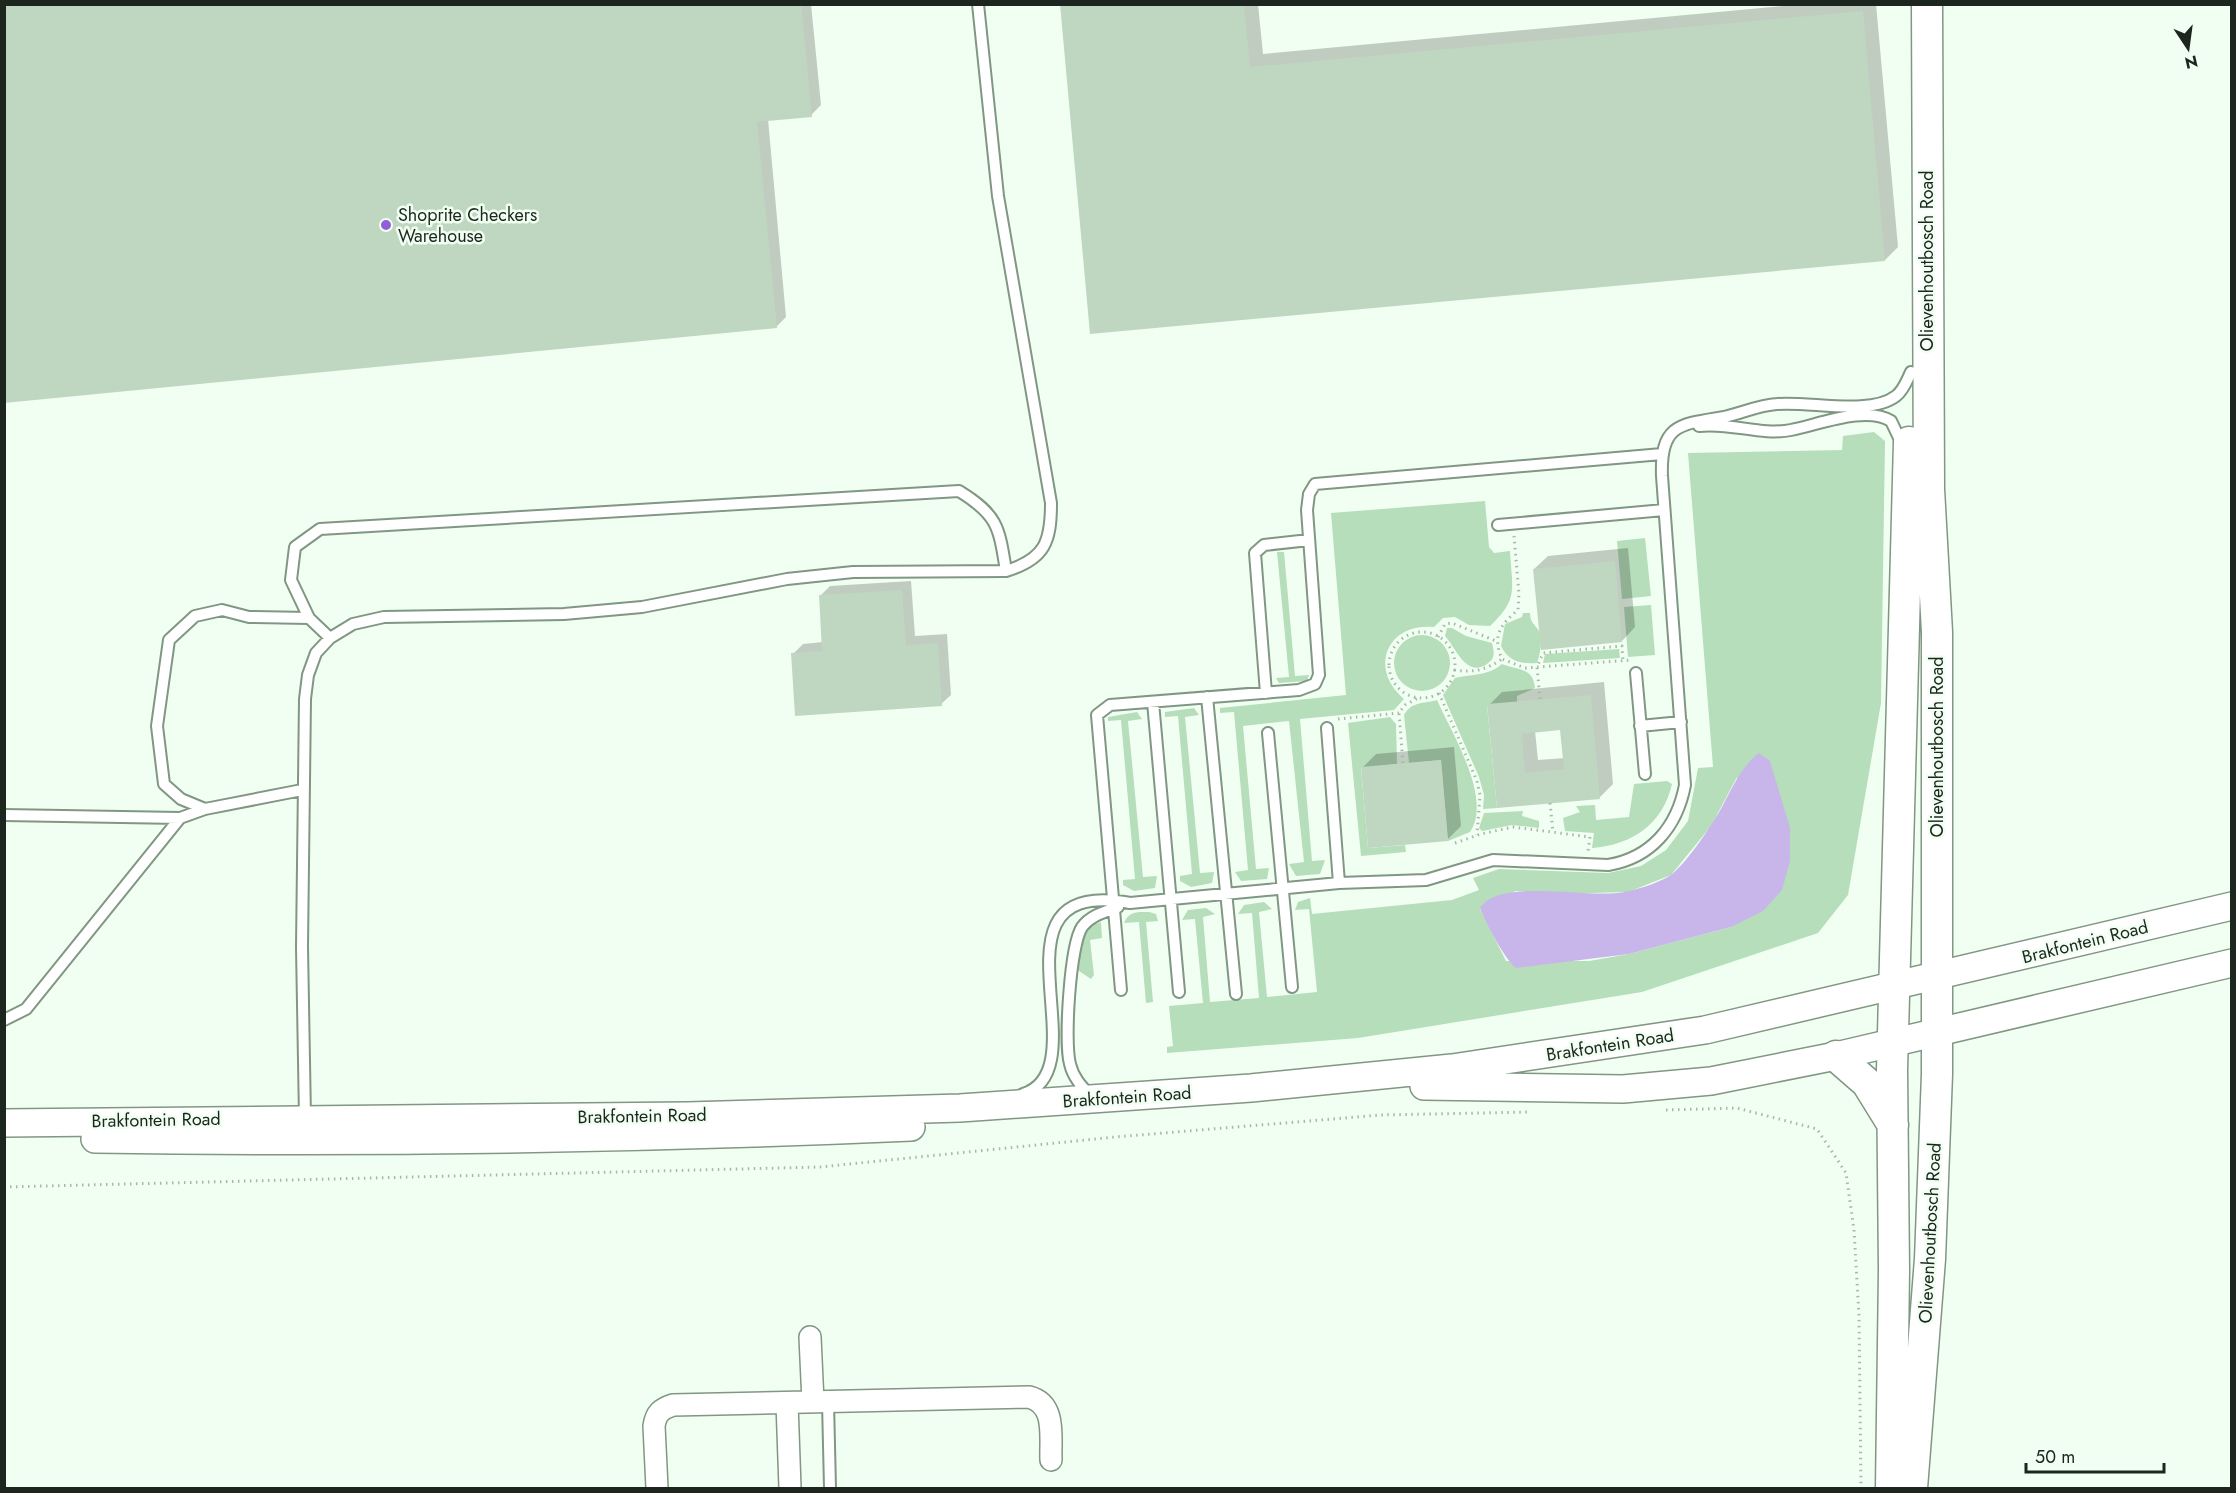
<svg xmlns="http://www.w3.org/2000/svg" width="2236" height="1493" viewBox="0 0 2236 1493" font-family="Jost,sans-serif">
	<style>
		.green { fill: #b6deba; fill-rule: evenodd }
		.water { fill: #c8b5ea }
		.shadow { fill: #0003; fill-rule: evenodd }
		.building { fill: #bfd7c1; fill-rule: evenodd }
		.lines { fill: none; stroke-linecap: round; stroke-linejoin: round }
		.service-casing { stroke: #809783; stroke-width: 14 }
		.minor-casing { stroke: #809783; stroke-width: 24 }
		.tertiary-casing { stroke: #809783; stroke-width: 30 }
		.secondary-casing { stroke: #809783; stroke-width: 33 }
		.path { stroke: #a9b6aa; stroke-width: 3; stroke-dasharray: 1.5 4.5; stroke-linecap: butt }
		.service { stroke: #fff; stroke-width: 10 }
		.minor { stroke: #fff; stroke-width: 21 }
		.tertiary { stroke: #fff; stroke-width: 27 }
		.secondary { stroke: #fff; stroke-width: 30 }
		.poi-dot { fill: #935ed7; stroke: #f0fff1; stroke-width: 2 }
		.labels { text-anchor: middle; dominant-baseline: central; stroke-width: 5; stroke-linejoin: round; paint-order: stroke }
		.poi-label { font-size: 18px; fill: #1d261e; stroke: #f0fff1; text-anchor: start }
		.street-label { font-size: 18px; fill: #1d261e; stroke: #f0fff1 }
	</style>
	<rect width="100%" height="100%" fill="#f0fff1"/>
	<path class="green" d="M1874,432L1885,441L1881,703L1848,895L1818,933L1642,992L1358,1038L1167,1053V1047L1173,1046L1169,1006L1203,1003L1195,919L1182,920L1188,910L1206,908L1215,914L1203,917L1210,1002L1259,998L1252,913L1238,914L1244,905L1264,902L1272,909L1259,912L1267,997L1317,992L1309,909L1295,910L1298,902L1310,898L1312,914L1452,900L1479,890L1473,878L1499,869L1608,873L1641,866L1666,850L1688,821L1698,768L1713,767L1688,453L1842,450L1843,436ZM1737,777L1731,927L1629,954L1589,961H1506L1480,909L1515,891L1554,894L1628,892L1671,875L1711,826Z
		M1485,501L1489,547L1494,553L1510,551C1512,589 1519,599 1490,626L1469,625L1455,617L1443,618L1434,627C1387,622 1368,669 1404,699L1394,710L1300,719L1312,861L1325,860L1320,874L1296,876L1289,864L1304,862L1289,721L1243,726L1256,869L1269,868L1267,879L1241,881L1235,872L1248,870L1234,712L1220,713V708L1346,695L1331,513Z
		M1645,538L1651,596L1622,599L1617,541Z
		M1277,552H1284L1295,676L1309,675L1307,681L1279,683L1276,678L1289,677Z
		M1651,605L1655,655L1628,657L1624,607Z
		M1523,613H1530C1530,623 1535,624 1539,631C1543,641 1540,654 1537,663C1521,664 1509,662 1501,646L1505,624L1522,617Z
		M1447,628H1452L1466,636L1492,643C1494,652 1496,658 1487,664C1466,678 1456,648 1445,636Z
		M1394 663a28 28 0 1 1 56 0a28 28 0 1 1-56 0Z
		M1619,649L1620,658L1543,663L1545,654Z
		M1502,664C1519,671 1533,667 1535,688L1517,696V702L1487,705L1497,808L1483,809L1484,795L1479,777L1443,695L1455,678C1472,674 1488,676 1502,664Z
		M1437,700C1451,732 1493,798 1470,832L1448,841L1441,760L1409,763L1404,715C1412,701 1423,704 1437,700Z
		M1194,708L1199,715L1185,717L1200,873L1214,872L1212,883L1191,887L1180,881V876L1192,874L1178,716L1165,717V712Z
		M1137,712L1142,719L1128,721L1143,877L1157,876L1155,888L1134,891L1123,885V880L1135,879L1121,720L1108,721V717Z
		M1390,717L1396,724L1397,764L1361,768L1368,848L1405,845L1406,852L1361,856L1348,723Z
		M1667,781L1672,784C1663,824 1632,845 1592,848L1594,833L1565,831L1563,818L1580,812L1576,806L1595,805L1596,820L1629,817L1634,784Z
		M1523,811L1522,816L1539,821V828L1512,825L1482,831L1479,828L1484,813Z
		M1149,912L1156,914L1158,921L1146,922L1153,1002L1146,1003L1139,922L1124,923C1129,911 1137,912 1149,912Z
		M1101,922L1102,938L1090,940L1094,975L1091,979L1079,971C1078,950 1078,930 1101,922Z"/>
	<path class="water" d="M1759,753L1770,761L1790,828V861L1782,890L1763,911L1731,927L1629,954L1516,968C1506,961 1485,922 1480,908C1501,876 1593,901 1629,891C1641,888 1662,882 1672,874C1689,860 1712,825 1723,805C1733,786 1742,766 1759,753Z"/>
	<path class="shadow" d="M4,4H811L821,105L811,115L768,119L786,317L776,327Z
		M1062,4H1258L1263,54L1804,4H1876L1898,247L1885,260L1092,333Z
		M1628,548L1635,627L1622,641L1534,569L1548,556Z
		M911,581L915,636L947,634L951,695L941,704L793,654L803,644L823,642L820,596L830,586Z
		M1604,682L1613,784L1600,797L1498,807L1489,705L1502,692ZM1562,728L1565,758L1538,760L1535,731Z
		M1454,747L1461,826L1448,839L1362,768L1376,754Z"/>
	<path class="building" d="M4,4H801L812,117L757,122L777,328L4,403Z
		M1060,4H1244L1250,67L1863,11L1885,261L1090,334Z
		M1615,561L1622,642L1541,650L1533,569Z
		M902,590L906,645L938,643L942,706L795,716L791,653L822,651L819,595Z
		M1591,695L1600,799L1497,808L1487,704ZM1560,730L1564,769L1525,773L1522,734Z
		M1441,760L1448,841L1368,848L1361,767Z"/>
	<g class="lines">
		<g class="service-casing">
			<path id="service" d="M1699,426C1730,422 1761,436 1791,430C1818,425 1866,405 1891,421L1903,446
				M1498,525L1664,510
				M330,638L309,618L291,580L295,547L320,529L959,491C998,515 999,527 1006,571
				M1636,673L1645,774
				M1266,693L1255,553L1264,545L1309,540
				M1207,697L1236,994
				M1153,702L1179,992
				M1640,726L1681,722
				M1327,728L1339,883
				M1268,733L1292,987
				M205,809L181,799L164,784L157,726L169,640L195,616L222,610L249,617L309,618
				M4,815L180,818
				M1121,990L1097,715L1110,705L1299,690L1315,684L1319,675L1307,510L1309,494L1315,484L1662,454
				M4,1020L26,1009L180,818L205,809L302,790
				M1023,1094C1104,1069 977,875 1130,903L1339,883L1426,880L1493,860L1608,865C1651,858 1677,827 1685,785L1662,476C1660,424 1680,424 1724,417C1742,413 1759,405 1777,404C1810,401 1870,416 1896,396C1904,390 1907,380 1911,372
				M1090,1095C1081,1086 1073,1077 1070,1064C1064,1042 1070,945 1082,927C1091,915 1105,912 1118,907
				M305,1118L302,947L305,699L308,675L316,653L330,638L353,624L384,617L564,614L642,607L787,579L853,572L1006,571C1045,559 1051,542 1051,503L998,196L978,4
				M828,1402L830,1488"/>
		</g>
		<g class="minor-casing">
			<path id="minor" d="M810,1337L813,1402
				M787,1403L790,1488
				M657,1488L654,1426C656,1413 661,1409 673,1405L1029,1397C1057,1404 1050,1438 1051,1460"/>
		</g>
		<g class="tertiary-casing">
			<path id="tertiary" d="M1424,1086L1623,1089L1711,1081L1836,1056L2232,963
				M4,1123L688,1116L960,1108L1251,1088L1452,1068L1705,1030L2232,906
				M95,1139C367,1143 639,1139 911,1127"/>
		</g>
		<g class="secondary-casing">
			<path id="secondary" d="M1836,1056L1867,1083L1893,1125
				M1891,1488L1894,1271L1892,1070L1909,442
				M1912,1488L1930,1259L1937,1074V632L1929,489L1927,4"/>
		</g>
		<path class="path" d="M1514,536L1519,594L1518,610C1500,625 1492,636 1502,659L1525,668L1631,660
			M1389 665a33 33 0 1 1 66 0a33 33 0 1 1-66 0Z
			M1438,637L1445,624L1452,623L1496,641
			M1454,670C1473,673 1486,670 1502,659
			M1439,693L1477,781L1480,795L1477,835
			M1540,699L1537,667L1543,653L1622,646L1623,660
			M1338,719L1399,713
			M1403,763L1399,713L1405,705L1418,698
			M1550,803L1553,832
			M1455,843L1481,834L1513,827L1590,837L1588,851
			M1666,1110L1737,1108L1817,1129L1846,1173L1854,1230L1859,1315L1861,1488
			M4,1187L820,1167L1115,1137L1381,1115L1530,1112"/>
		<use href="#service" class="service"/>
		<use href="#minor" class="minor"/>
		<use href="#tertiary" class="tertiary"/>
		<use href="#secondary" class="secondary"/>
	</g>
	<circle class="poi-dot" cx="386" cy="225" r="6"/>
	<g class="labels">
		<g class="poi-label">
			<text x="398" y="215">Shoprite Checkers<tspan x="398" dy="21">Warehouse</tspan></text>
		</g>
		<g class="street-label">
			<text transform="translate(1927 261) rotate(-90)">Olievenhoutbosch Road</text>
			<text transform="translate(1937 747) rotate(-90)">Olievenhoutbosch Road</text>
			<text transform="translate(2085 942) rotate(-14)">Brakfontein Road</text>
			<text transform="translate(1610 1045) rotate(-9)">Brakfontein Road</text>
			<text transform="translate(1127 1097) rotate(-4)">Brakfontein Road</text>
			<text transform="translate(642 1116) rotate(-1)">Brakfontein Road</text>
			<text transform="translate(156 1120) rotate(-1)">Brakfontein Road</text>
			<text transform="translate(1930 1233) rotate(-87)">Olievenhoutbosch Road</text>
		</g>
	</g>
	<rect width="2236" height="1493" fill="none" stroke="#1d261e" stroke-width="12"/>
	<g transform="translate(2188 48) rotate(167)" stroke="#f0fff1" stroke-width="4.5" paint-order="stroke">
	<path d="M0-4.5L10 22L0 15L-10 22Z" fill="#1d261e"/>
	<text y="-9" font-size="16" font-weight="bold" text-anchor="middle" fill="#1d261e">N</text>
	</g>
	<path d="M2026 1463v9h138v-9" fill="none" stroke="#1d261e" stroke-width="3"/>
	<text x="2035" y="1463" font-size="18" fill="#1d261e" stroke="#f0fff1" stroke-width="4.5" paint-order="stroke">50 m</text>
</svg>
